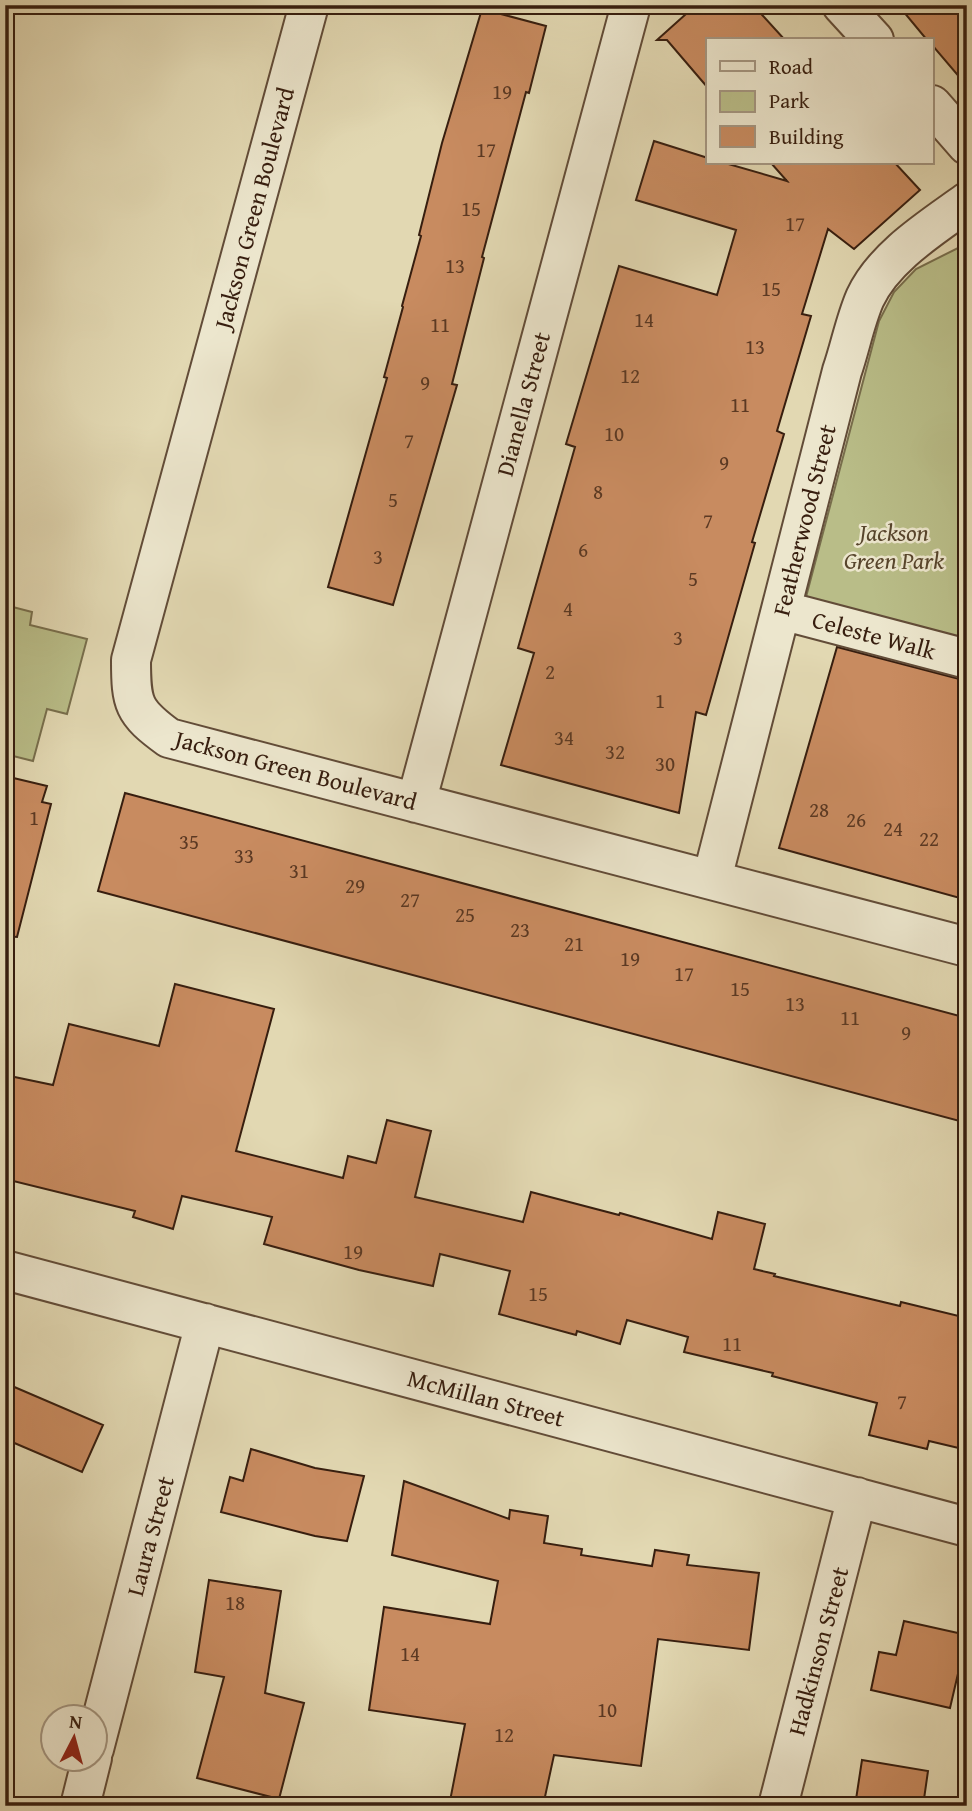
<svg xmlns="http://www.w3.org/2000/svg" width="972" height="1811" viewBox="0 0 972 1811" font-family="'Gentium Book Plus',serif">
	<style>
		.green { fill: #b9bd88; stroke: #786e4c; stroke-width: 2 }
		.building { fill: #c88b60; stroke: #371e0f; stroke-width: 2 }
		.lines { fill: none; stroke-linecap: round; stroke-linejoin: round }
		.street-casing { stroke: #624c38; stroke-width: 42 }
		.street { stroke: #ece6cd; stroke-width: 38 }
		.labels { text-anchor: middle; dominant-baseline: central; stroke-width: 5; stroke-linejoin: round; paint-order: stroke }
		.number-label { font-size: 21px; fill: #5b3923 }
		.street-label { font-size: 24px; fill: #371e0f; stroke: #ece6cd }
		.park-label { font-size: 24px; font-style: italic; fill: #58462d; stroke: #ece6cd }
	</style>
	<rect width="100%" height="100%" fill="#e2d8b2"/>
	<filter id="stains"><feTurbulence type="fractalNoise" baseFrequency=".00286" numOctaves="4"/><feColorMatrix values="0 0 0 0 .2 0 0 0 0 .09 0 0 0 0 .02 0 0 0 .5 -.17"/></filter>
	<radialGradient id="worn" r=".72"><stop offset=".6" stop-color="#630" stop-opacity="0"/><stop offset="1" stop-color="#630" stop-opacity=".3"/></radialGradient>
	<path class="green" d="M964,245H967V640L806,597L879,321L894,292L916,269Z
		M5,605L32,612L30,625L87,639L67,714L47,709L33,761L5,754Z"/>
	<path class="building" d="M696,5H753L785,40H708V88L667,40H657Z
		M898,5H967V86L932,45V40H927Z
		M482,9L546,26L529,93L526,92L482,257L484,258L452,384L457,385L393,605L328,587L387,378L384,377L403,307L402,306L421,236L419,235L442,143Z
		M654,141L708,158V163H725L787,181L771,163H895L920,190L854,249L828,229L802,314L811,316L777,431L784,434L752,542L755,543L706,715L696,712L679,813L501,765L534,653L518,648L575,447L566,444L619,266L717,295L736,230L636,200Z
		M837,647L967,681V900L779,848Z
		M5,776L47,786L42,802L51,804L17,937L5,936Z
		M125,793L967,1018V1123L98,891Z
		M175,984L274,1009L236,1151L343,1178L348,1156L376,1163L387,1120L431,1131L415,1197L523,1222L531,1192L619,1215L620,1213L712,1239L718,1212L765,1224L754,1269L775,1274L774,1276L900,1306L901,1302L967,1318V1450L929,1441L927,1449L869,1435L877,1403L772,1376L773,1373L684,1352L688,1337L627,1320L620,1344L577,1331L576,1335L499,1314L510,1271L440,1254L433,1286L359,1270L264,1244L272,1217L182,1196L173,1229L133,1217L135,1211L5,1179V1075L53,1085L69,1024L159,1046Z
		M5,1383L103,1425L82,1472L5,1439Z
		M251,1449L315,1468L364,1476L347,1541L315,1536L221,1512L230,1477L243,1481Z
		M404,1481L509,1519L510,1510L548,1516L544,1543L582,1549L581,1555L652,1566L655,1550L689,1555L687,1565L759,1573L749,1650L658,1639L641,1766L554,1755L543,1806H449L465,1724L369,1710L384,1607L490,1624L498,1581L392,1555Z
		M209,1580L281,1591L265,1693L304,1703L279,1799L197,1778L224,1677L195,1672Z
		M904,1621L967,1635L950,1708L871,1690L879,1652L896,1655Z
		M862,1760L928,1771L923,1806H855Z"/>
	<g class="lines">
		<g class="street-casing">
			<path id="street" d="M309,5L131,660C131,704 133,712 169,738L967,947
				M842,5L874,40
				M932,105L967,145
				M781,610L967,659
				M416,803L631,5
				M712,879L842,371C850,348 855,321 865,298C884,257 931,228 967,202
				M5,1270L967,1527
				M94,1749L205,1323
				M80,1806L92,1758
				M778,1806L857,1497"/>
		</g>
		<use href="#street" class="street"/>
	</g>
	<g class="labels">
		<g class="number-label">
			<text x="502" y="91">19</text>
			<text x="486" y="149">17</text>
			<text x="471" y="208">15</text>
			<text x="795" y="223">17</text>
			<text x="455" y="265">13</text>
			<text x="771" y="288">15</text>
			<text x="644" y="319">14</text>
			<text x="440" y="324">11</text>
			<text x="755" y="346">13</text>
			<text x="630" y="375">12</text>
			<text x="425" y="382">9</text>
			<text x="740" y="404">11</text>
			<text x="614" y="433">10</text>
			<text x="409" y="440">7</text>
			<text x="724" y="462">9</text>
			<text x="598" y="491">8</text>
			<text x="393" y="499">5</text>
			<text x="708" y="520">7</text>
			<text x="583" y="549">6</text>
			<text x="378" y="556">3</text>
			<text x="693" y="578">5</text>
			<text x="568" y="608">4</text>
			<text x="678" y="637">3</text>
			<text x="550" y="671">2</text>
			<text x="660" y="700">1</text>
			<text x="564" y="737">34</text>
			<text x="615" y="751">32</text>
			<text x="665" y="763">30</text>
			<text x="819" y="809">28</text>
			<text x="34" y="817">1</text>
			<text x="856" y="819">26</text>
			<text x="893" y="828">24</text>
			<text x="929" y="838">22</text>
			<text x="189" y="841">35</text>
			<text x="244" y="855">33</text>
			<text x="299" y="870">31</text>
			<text x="355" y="885">29</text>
			<text x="410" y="899">27</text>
			<text x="465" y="914">25</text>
			<text x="520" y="929">23</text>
			<text x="574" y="943">21</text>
			<text x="630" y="958">19</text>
			<text x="684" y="973">17</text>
			<text x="740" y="988">15</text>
			<text x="795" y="1003">13</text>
			<text x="850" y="1017">11</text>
			<text x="906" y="1032">9</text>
			<text x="353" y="1251">19</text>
			<text x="538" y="1293">15</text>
			<text x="732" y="1343">11</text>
			<text x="902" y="1401">7</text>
			<text x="235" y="1602">18</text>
			<text x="410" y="1653">14</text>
			<text x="607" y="1709">10</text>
			<text x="504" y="1734">12</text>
		</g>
		<g class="street-label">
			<text transform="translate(254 208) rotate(-75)">Jackson Green Boulevard</text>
			<text transform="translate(523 404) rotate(-75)">Dianella Street</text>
			<text transform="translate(804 520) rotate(-76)">Featherwood Street</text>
			<text transform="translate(874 635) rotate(15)">Celeste Walk</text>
			<text transform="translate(296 770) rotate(15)">Jackson Green Boulevard</text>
			<text transform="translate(486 1398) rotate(15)">McMillan Street</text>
			<text transform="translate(150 1536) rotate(-75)">Laura Street</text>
			<text transform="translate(818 1651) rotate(-75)">Hadkinson Street</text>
		</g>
		<g class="park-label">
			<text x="894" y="532">Jackson<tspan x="894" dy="28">Green Park</tspan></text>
		</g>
	</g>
	<rect width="972" height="1811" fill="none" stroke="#e2d8b2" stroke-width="28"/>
	<rect x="7" y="7" width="958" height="1797" fill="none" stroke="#371e0f" stroke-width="3.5"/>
	<rect x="14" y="14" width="944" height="1783" fill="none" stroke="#371e0f" stroke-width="2"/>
	<rect x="706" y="38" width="228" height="126" fill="#ece6cd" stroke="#a49681" stroke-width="2"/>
	<rect x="720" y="61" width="35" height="10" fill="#ece6cd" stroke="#a49681" stroke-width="2"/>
	<text x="769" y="74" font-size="21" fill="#371e0f">Road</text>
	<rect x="720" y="91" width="35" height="21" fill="#b9bd88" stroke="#a49681" stroke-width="2"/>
	<text x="769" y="108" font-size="21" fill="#371e0f">Park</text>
	<rect x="720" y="126" width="35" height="21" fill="#c88b60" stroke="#a49681" stroke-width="2"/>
	<text x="769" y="144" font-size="21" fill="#371e0f">Building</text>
	<g transform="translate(74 1738) rotate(6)"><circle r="33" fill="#ece6cd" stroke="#a49681" stroke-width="2"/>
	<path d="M0-5L12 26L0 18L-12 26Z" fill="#8f2418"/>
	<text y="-10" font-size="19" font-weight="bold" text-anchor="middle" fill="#371e0f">N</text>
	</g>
	<rect width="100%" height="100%" filter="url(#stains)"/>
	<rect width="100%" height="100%" fill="url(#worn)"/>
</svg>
